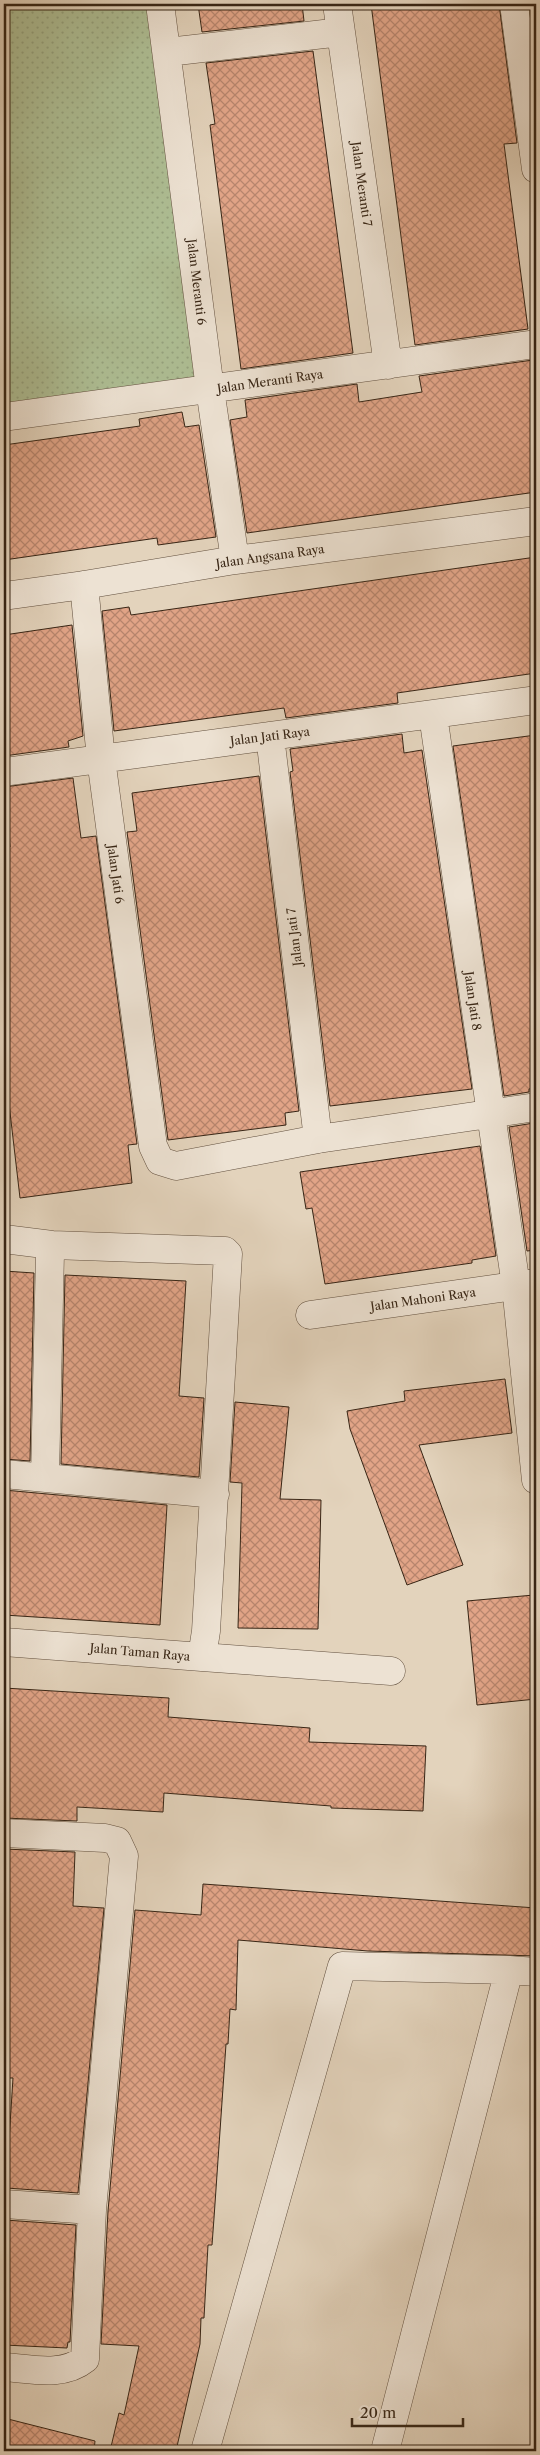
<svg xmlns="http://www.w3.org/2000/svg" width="540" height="2455" viewBox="0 0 540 2455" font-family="'Libre Caslon Text',serif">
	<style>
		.grass { fill: url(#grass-dots); stroke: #727254 }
		.building { fill: url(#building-cross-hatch); stroke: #372515 }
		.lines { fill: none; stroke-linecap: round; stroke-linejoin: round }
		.minor-casing { stroke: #62503f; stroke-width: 29 }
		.minor { stroke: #ede2d3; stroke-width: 28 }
		.labels { text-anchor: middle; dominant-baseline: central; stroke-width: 4.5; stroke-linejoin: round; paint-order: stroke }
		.street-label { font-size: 12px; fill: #372515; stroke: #ede2d3 }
	</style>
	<defs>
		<pattern id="grass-dots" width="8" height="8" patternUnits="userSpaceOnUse" patternTransform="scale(1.25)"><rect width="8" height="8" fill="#aebe94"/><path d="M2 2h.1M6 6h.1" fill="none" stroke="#96a37f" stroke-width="1.8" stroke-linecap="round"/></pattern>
		<pattern id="building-cross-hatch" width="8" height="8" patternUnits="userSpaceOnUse" patternTransform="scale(1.25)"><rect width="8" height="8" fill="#e1a487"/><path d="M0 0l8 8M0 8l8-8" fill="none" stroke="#b7856d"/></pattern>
	</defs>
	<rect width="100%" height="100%" fill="#e3d3bc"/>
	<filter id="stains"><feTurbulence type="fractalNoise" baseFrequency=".004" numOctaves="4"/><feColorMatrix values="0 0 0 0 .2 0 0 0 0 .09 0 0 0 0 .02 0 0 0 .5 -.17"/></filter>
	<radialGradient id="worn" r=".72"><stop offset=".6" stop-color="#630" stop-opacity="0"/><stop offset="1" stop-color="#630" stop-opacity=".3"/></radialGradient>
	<path class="grass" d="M4,4H160L210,389L4,417Z"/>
	<path class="building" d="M198,4H302L304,21L202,32Z
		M371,4H499L517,143L504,144L528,329L415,345Z
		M530,4H536V53Z
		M313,51L353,353L241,369L210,125L215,124L206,63Z
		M533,360L536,382V492L247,533L230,420L247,417L245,400L357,384L359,402L422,392L419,376Z
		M182,412L185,427L199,425L216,537L158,545L157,538L4,560V445L140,426L139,419Z
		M536,557V673L397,693L398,703L286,718L284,708L114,731L102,611L129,607L131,615Z
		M72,625L83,736L68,741L69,747L4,756V635Z
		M402,734L404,753L422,750L472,1089L330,1106L290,772L293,771L290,749Z
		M536,735V1088L529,1089V1092L504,1096L453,746Z
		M259,776L299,1111L285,1113L286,1125L168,1140L127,832L137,831L132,793Z
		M73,778L81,838L96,836L137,1144L128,1145L132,1183L20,1198L4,1061V847H10L4,787Z
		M534,1123L536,1138V1250L527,1251L509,1127Z
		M480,1146L496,1256L472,1260V1263L325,1284L312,1208L306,1209L300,1172Z
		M4,1271L34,1273L30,1461L4,1459Z
		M65,1275L186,1281L179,1396L204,1398L199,1477L61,1464Z
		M505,1379L512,1433L419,1445L463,1565L407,1585L350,1429L347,1411L405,1401L404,1391Z
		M235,1402L289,1407L280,1499L321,1500L318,1629L238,1628L242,1483L230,1482Z
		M4,1490L167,1505L160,1625L4,1615L8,1549H4Z
		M534,1595L536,1699L477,1705L467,1601Z
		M4,1688L169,1698L168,1717L310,1728L309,1742L426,1746L423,1811L331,1808V1806L164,1793L163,1812L77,1807V1821L4,1818Z
		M4,1849L75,1852L73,1906L104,1908L78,2193L6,2188L13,2078H4Z
		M203,1884L536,1908V1956L368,1951L238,1940L236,2010L230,2009L228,2044H226L214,2218L212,2245H208L204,2318H201L200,2344L176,2451H110L119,2413L124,2415L139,2346L101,2344L108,2211L135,1910L201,1915Z
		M5,2220L76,2225L70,2342H68L67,2348L4,2345Z
		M4,2418L95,2441L94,2451H4Z"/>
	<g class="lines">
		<g class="minor-casing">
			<path id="minor" d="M160,4L210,389L235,560
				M337,4L388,365
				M514,4L536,169
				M168,52L341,32
				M4,417L536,344
				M84,585L101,759L153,1146L160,1161L176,1166L318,1139L536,1107
				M4,596L84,585L235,560L536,521
				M433,715L516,1286L536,1480
				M270,736L318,1139
				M4,772L536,700
				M4,1239L52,1245L225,1251L228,1254L206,1631L202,1657L4,1642
				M310,1315L536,1283
				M4,1474L215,1494
				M45,1477L50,1253L52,1245
				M202,1657L391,1671
				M4,1833L105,1838L117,1841L124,1856L92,2210L85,2359C63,2377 32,2369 4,2367
				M4,2204L92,2210
				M205,2451L342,1966L509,1970L536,1972
				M385,2451L509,1970"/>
		</g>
		<use href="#minor" class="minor"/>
	</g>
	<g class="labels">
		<g class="street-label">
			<text transform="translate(362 184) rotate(82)">Jalan Meranti 7</text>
			<text transform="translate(197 282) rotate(83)">Jalan Meranti 6</text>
			<text transform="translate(270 381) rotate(-8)">Jalan Meranti Raya</text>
			<text transform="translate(270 556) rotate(-8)">Jalan Angsana Raya</text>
			<text transform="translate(270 736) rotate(-7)">Jalan Jati Raya</text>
			<text transform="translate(116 874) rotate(82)">Jalan Jati 6</text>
			<text transform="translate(294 937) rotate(-97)">Jalan Jati 7</text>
			<text transform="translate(473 1001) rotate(82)">Jalan Jati 8</text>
			<text transform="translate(423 1299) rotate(-8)">Jalan Mahoni Raya</text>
			<text transform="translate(140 1652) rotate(5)">Jalan Taman Raya</text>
		</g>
	</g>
	<rect width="540" height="2455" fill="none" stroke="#e3d3bc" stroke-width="20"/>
	<rect x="5" y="5" width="530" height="2445" fill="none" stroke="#372515" stroke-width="2.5"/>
	<rect x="10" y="10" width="520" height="2435" fill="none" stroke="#372515"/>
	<path d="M352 2418v8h111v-8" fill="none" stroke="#372515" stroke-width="2.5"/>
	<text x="360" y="2418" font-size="15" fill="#372515" stroke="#ede2d3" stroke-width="4" paint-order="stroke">20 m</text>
	<rect width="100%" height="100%" filter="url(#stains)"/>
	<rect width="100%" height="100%" fill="url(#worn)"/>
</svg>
